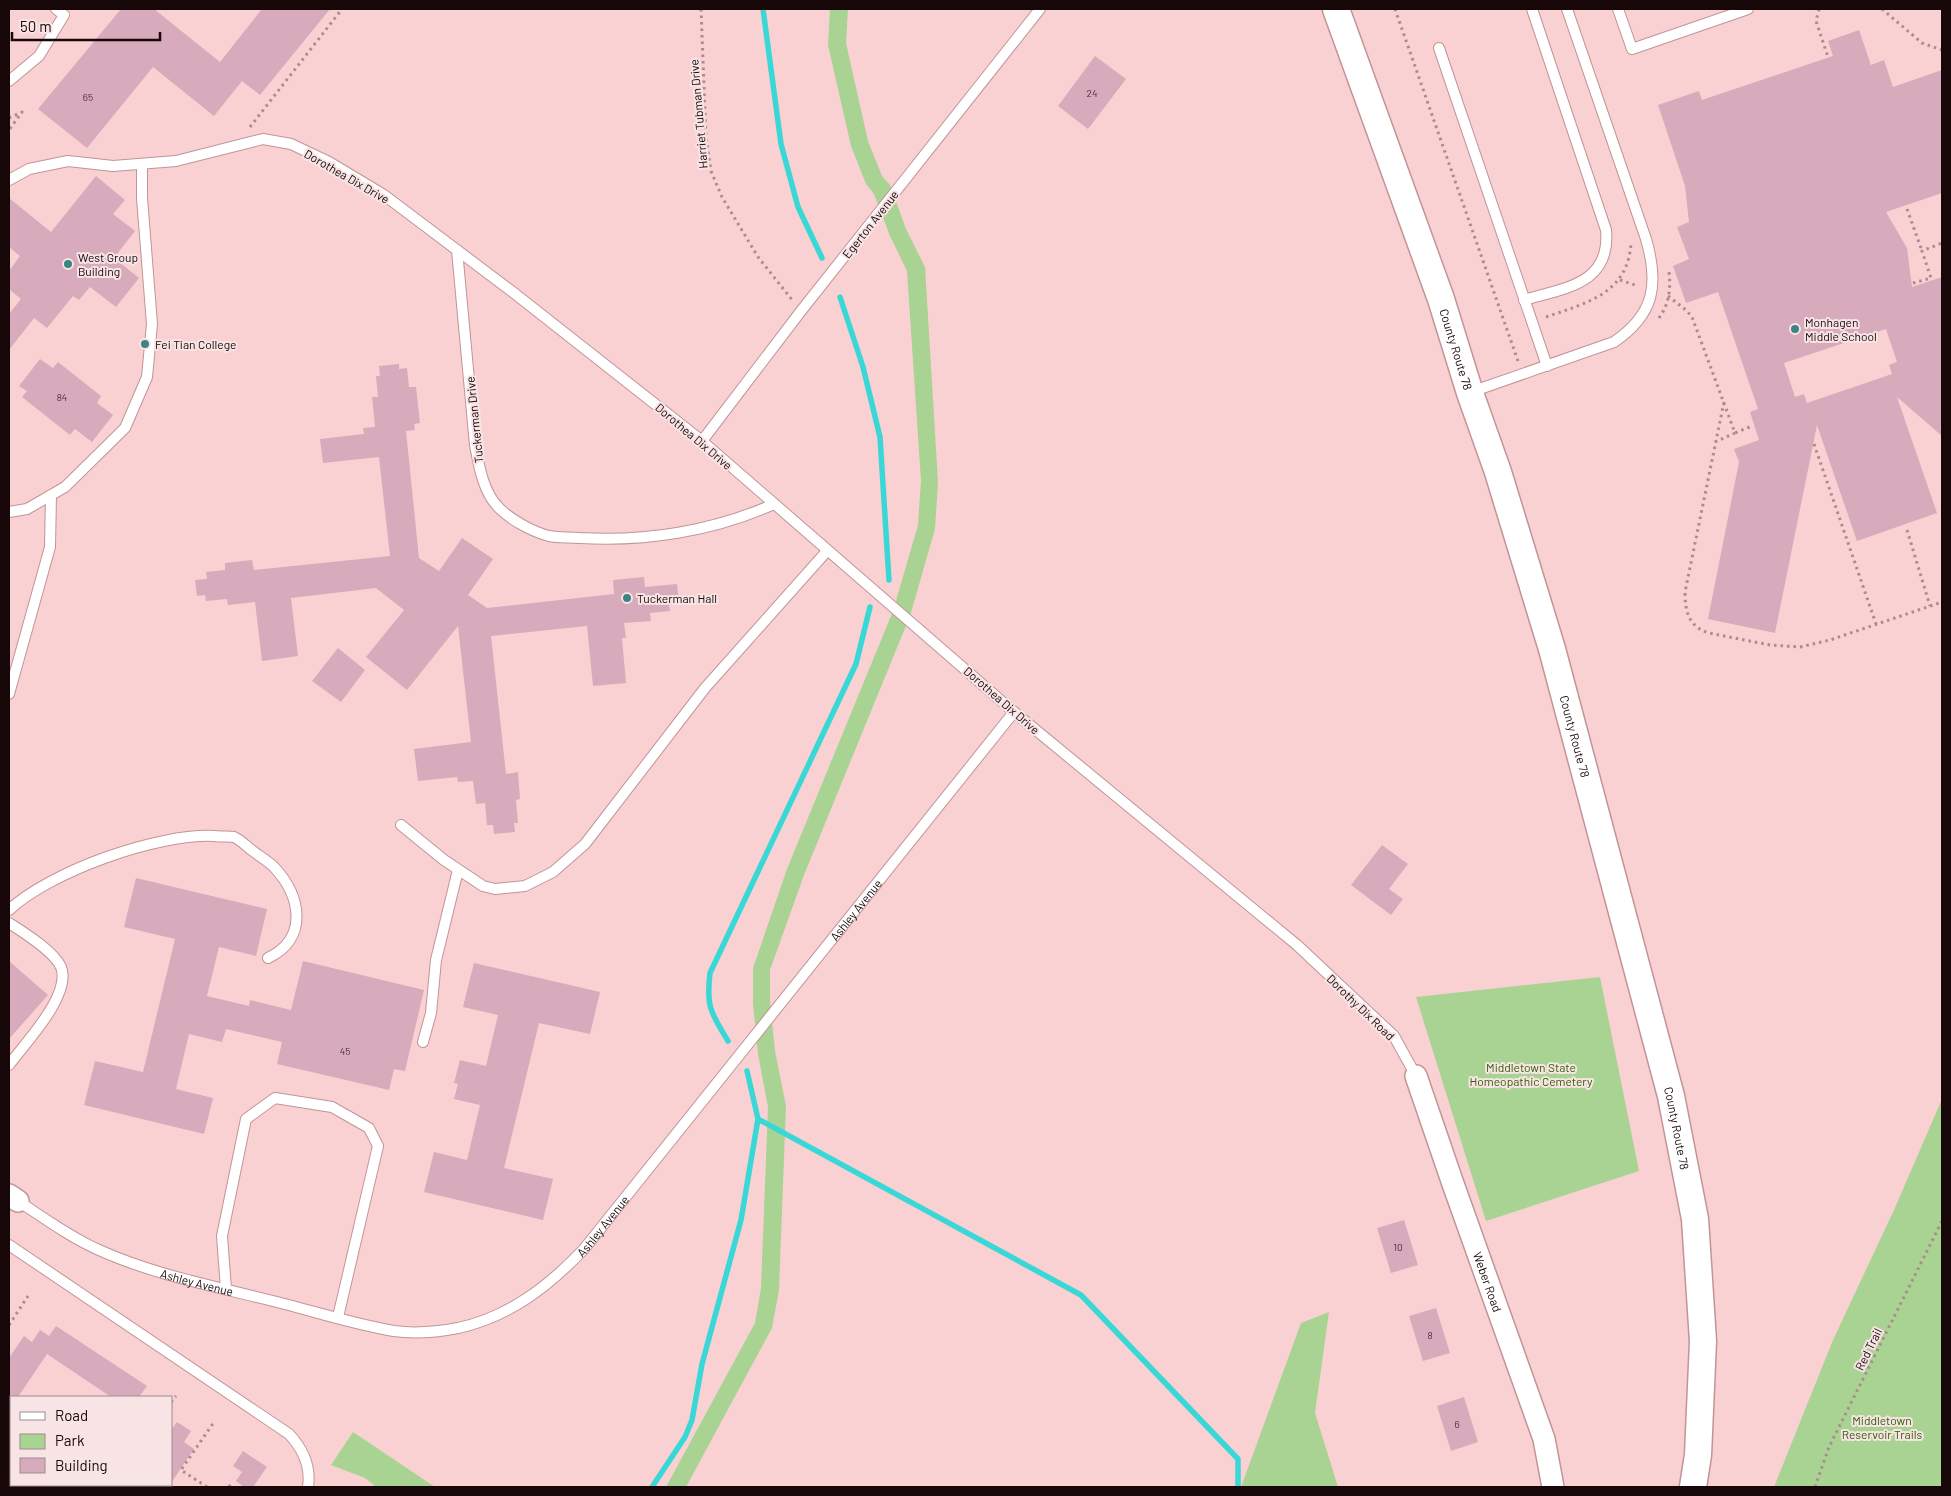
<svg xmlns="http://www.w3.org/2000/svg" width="1951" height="1496" viewBox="0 0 1951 1496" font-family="Barlow,sans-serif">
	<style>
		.green { fill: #a9d392 }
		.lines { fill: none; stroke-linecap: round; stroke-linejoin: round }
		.stream { stroke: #3ad7d7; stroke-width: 5.5 }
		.building { fill: #d7abbb; fill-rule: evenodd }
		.service-casing { stroke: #c29497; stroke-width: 12 }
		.minor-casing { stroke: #c29497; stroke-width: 24 }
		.tertiary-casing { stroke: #c29497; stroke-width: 29 }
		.path { stroke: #ab8b8d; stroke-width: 3; stroke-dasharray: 2.5 4; stroke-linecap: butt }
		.service { stroke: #fff; stroke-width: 10 }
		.minor { stroke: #fff; stroke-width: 21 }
		.tertiary { stroke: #fff; stroke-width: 26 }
		.poi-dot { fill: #3d8585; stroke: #f8e4e5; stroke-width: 2 }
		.labels { text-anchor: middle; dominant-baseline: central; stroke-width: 4; stroke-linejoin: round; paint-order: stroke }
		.number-label { font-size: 10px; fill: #473036 }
		.street-label { font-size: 12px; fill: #170709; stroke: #f8e4e5 }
		.poi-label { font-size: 12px; fill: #170709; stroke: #f8e4e5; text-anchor: start }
		.park-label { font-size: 12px; fill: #2e5d01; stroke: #f8e4e5 }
	</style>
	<rect width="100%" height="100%" fill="#f9d1d3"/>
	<path class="green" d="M830,9H848L846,43L868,141L882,176L890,185L906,229L925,267L938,482L935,529L910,616L804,875L770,970V1002L775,1051L786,1106L779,1290L772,1328L686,1487H666L755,1323L761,1288L768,1107L758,1054L753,1004V968L787,869L893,611L918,525L921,481L907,271L890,236L874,194L866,184L851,146L828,45Z
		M1600,977L1639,1171L1486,1221L1416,997Z
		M1942,1099V1487H1774L1833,1340L1894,1210Z
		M1329,1312L1315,1413L1338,1487H1241L1301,1323Z
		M353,1432L435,1487H376L365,1478L331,1465Z"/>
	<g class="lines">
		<path class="stream" d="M763,9L781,144L798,207L822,258
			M840,297L863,367L880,437L889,580
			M728,1041C711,1013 706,1007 710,973L856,664L870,607
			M758,1119L1081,1295L1238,1459V1487
			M652,1487L685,1437L692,1420L702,1364L741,1220L758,1119L747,1071"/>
	</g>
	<path class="building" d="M121,9H154L220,62L262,9H330L260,95L242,81L214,116L153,67L87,148L38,109Z
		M1859,30L1871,65L1884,60L1893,87L1942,70V193L1886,212L1907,248L1912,287L1942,277V436L1897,397L1937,513L1857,541L1817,425L1775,633L1708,619L1739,462L1734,449L1759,440L1750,412L1758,409L1718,292L1686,303L1673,266L1689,259L1677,227L1689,222L1685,186L1658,105L1699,91L1702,100L1833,56L1828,41ZM1886,329L1897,362L1889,365L1892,374L1807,403L1804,394L1795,397L1784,363Z
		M1095,56L1126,79L1088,129L1058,106Z
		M96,176L125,200L113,214L135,231L114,258L139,278L116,307L90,287L79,300L73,296L47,328L34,318L9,350V314L21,299L9,289V271L20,256L9,247V198L51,232Z
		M40,359L53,368L58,362L101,396L97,403L113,415L92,442L75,429L70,435L22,397L27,391L19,386Z
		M399,364V369L407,368L409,387H416L420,423L414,424L415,430L406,431L419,558L439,571L462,538L493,559L468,595L487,608L614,594L613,580L644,577L645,587L677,584L679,604L669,605L670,611L650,613L651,621L624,623L626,638H622L626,683L593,686L587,626L491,636L506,774L518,772L520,799L516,800L518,823H514L515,832L494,834L493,825H487L485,803L476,804L473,781L458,782L457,777L418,781L414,749L471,742L458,626L407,690L366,657L404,610L376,588L291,598L298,656L262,661L255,602L228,605L227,599L206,601L205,595L197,596L195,580L207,579L206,572L225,570V563L252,560L254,570L390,556L379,457L323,463L320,439L364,434L363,428L375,427L372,397H378L376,376H380L379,366Z
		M338,648L365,670L341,702L312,681Z
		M1382,845L1408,864L1389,889L1403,899L1391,915L1351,885Z
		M136,878L267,909L256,956L219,947L207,996L249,1006L250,1000L291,1010L303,961L424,990L405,1071L394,1069L389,1090L277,1064L282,1042L226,1029L222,1042L189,1034L176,1089L213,1098L204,1134L84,1105L95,1061L143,1072L175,939L124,927Z
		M9,961L48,995L9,1039Z
		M474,963L600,992L590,1034L539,1023L504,1168L553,1179L543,1220L424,1192L434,1152L467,1160L480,1105L454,1099L458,1084L454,1083L460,1060L486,1066L498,1015L463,1007Z
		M1404,1220L1418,1265L1391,1273L1377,1228Z
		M1436,1308L1450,1353L1423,1361L1409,1316Z
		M56,1326L147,1386L139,1397H111L47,1354L18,1397H11V1407L9,1411V1358L24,1336L32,1342L40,1330L49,1336Z
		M1464,1397L1478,1442L1451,1451L1437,1406Z
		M177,1422L191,1431L184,1442L194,1449L171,1483V1430Z
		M243,1451L267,1467L253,1487H244L236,1481L242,1472L233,1466Z"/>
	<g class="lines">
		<g class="service-casing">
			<g id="service">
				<path d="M1618,9L1632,49L1748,9"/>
				<path d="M1439,48L1547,366"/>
				<path d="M9,81L39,56L64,15L56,9"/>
				<path d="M9,180L29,169L68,161L113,166L176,161L263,139L291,144L329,162L384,195L514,293L702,441L1014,712L1297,945L1394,1036L1416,1076"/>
				<path d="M457,250L475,445C479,466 483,492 499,508C511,520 533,532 549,536C559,538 570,537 580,538C645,542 714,531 774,504"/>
				<path d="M1524,300C1565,288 1611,284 1606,230L1532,9"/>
				<path d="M1471,392L1614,342C1655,314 1659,284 1646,239L1567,9"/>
				<path d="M702,441L801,311L1040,9"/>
				<path d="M9,512L27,509L65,487L125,428L147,377L152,324L142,198V164"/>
				<path d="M9,694L50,547L51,495"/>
				<path d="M401,825L444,860L483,886L495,889L525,886L553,872L585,844L705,688L827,551"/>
				<path d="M9,910C51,871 158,833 215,836C221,837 229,836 234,837C241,840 247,847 253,851C259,856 268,861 274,867C301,896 309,938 268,958"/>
				<path d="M9,923C23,932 54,951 61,967C72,995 25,1043 9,1065"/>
				<path d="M423,1042L431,1013L436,960L458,870"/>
				<path id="s1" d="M18,1201C44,1218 70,1237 99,1250C152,1274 213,1286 269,1300C310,1310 352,1324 394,1331C415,1334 437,1332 458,1328C509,1317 549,1286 584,1249L1014,712"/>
				<path d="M9,1245L289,1434C303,1449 311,1467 308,1487"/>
				<path d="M226,1289L222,1236L246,1119L275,1098L332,1107L369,1128L378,1146L338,1317"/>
			</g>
		</g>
		<g class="minor-casing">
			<g id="minor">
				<path id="s2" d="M1416,1076L1452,1181L1544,1439L1553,1487"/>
				<path d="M9,1195L18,1201"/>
			</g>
		</g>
		<g class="tertiary-casing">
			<g id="tertiary">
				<path id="s3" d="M1336,9L1441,299L1470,393L1498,472L1552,649L1671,1096L1695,1219L1703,1341L1698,1455L1693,1487"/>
			</g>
		</g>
		<path class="path" d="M701,9L706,138L711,171L722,197L758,257L793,301
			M1395,9L1518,361
			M1819,9L1816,21L1828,57
			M1882,9L1922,43L1942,50
			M9,118L22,112L9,130
			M250,127L342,9
			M1907,209L1922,251
			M1620,280L1638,286
			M1913,283L1931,278L1922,251L1942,243
			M1668,296L1686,310L1692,317L1735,433L1752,426
			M1546,317C1586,303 1628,294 1631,243
			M1659,318C1669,304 1671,289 1669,272
			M1724,402L1685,592C1685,612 1689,627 1709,633L1770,645L1800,647L1830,640L1942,602
			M1715,442L1735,433
			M1814,444L1876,624
			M1907,530L1930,606
			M9,1325L28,1296
			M171,1402L176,1396
			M207,1487L181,1470L214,1422
			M229,1487L233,1482
			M1815,1487L1829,1447L1942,1221"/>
		<use href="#service" class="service"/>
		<use href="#minor" class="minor"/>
		<use href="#tertiary" class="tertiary"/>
	</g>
	<g class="poi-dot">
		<circle cx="68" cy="264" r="5"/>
		<circle cx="1795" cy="329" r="5"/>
		<circle cx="145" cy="344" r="5"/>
		<circle cx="627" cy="598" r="5"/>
	</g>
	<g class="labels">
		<g class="number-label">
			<text x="1092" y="93">24</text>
			<text x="88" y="97">65</text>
			<text x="62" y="397">84</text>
			<text x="345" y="1051">45</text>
			<text x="1398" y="1247">10</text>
			<text x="1430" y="1335">8</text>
			<text x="1457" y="1424">6</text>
		</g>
		<g class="street-label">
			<text transform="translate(698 114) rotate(-95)">Harriet Tubman Drive</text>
			<text transform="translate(347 176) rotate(30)">Dorothea Dix Drive</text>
			<text transform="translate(870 224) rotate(-52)">Egerton Avenue</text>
			<text stroke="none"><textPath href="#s3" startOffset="361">County Route 78</textPath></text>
			<text transform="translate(474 420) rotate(-96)">Tuckerman Drive</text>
			<text transform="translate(694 436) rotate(40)">Dorothea Dix Drive</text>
			<text transform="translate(1002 700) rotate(41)">Dorothea Dix Drive</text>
			<text stroke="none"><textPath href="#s3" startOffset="766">County Route 78</textPath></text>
			<text stroke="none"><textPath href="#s1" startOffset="1051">Ashley Avenue</textPath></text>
			<text transform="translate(1361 1007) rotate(44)">Dorothy Dix Road</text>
			<text stroke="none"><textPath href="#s3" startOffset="1171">County Route 78</textPath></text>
			<text stroke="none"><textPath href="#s1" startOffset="646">Ashley Avenue</textPath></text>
			<text stroke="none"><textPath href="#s1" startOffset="198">Ashley Avenue</textPath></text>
			<text stroke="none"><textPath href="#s2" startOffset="218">Weber Road</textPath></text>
			<text transform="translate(1868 1349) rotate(-64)">Red Trail</text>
		</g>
		<g class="poi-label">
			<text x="78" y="257">West Group<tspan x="78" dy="14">Building</tspan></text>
			<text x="1805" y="322">Monhagen<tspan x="1805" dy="14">Middle School</tspan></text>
			<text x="155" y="344">Fei Tian College</text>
			<text x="637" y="598">Tuckerman Hall</text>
		</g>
		<g class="park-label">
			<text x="1531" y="1067">Middletown State<tspan x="1531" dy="14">Homeopathic Cemetery</tspan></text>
			<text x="1882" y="1420">Middletown<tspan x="1882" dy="14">Reservoir Trails</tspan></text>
		</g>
	</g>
	<rect width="1951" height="1496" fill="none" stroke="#170709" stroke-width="20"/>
	<rect x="10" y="1396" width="162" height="90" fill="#f8e4e5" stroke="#9e8c8d"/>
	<rect x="20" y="1412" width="25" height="8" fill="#ffffff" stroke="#9e8c8d"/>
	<text x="55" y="1421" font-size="15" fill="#170709">Road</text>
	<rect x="20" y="1434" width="25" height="15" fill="#a9d392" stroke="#9e8c8d"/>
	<text x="55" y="1446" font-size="15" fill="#170709">Park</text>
	<rect x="20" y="1458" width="25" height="15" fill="#d7abbb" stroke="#9e8c8d"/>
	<text x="55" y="1471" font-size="15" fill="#170709">Building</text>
	<path d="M12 32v8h148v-8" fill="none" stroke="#170709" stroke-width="2.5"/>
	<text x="20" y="32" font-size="15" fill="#170709" stroke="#f8e4e5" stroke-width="4" paint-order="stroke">50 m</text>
</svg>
